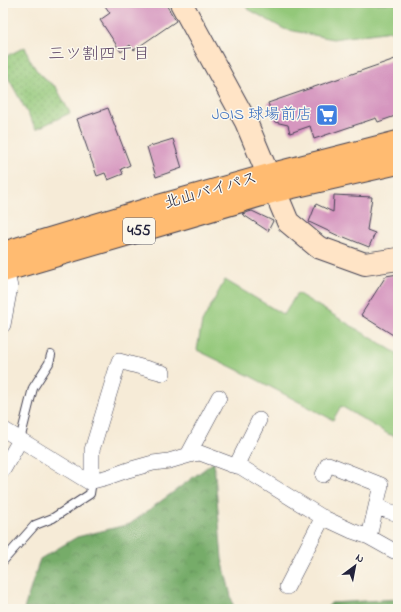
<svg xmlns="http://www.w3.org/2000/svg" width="401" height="612" viewBox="0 0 401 612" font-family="'Indie Flower','Klee One',sans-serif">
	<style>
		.green { fill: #93c879; stroke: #5a755a }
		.forest { fill: url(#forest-crowns); stroke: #4c6752 }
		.park { fill: url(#park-dots); stroke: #5a755a }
		.building { fill: #d696bf }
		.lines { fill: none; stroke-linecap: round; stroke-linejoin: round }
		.lane-casing { stroke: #424052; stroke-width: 10 }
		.street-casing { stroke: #424052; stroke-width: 16 }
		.secondary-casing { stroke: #424052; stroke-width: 24 }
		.highway-casing { stroke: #424052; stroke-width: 24 }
		.lane { stroke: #fff; stroke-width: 8 }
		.street { stroke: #fff; stroke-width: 15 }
		.secondary { stroke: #ffe4c6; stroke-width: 22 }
		.highway { stroke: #ffbb71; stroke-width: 22 }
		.labels { text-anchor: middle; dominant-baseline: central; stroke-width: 3; stroke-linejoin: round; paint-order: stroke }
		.shield { fill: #fbf7ec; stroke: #636270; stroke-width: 1 }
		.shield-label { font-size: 15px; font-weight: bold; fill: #22223b }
		.shop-label { font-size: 16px; fill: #366cbe; stroke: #fbf7ec; text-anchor: end }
		.street-label { font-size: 16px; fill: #22223b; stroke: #fbf7ec }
		.neighbourhood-label { font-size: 17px; fill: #614b69; stroke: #fbf7ec }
	</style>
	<defs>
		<pattern id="forest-crowns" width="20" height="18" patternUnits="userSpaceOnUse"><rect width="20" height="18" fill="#76ac69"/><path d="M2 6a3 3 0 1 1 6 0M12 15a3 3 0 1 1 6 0" fill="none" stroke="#608c58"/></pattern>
		<pattern id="park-dots" width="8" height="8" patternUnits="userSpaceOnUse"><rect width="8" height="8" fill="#93c879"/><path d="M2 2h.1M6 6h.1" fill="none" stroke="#78a264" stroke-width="1.8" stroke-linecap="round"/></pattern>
	</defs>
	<rect width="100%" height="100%" fill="#fbf7ec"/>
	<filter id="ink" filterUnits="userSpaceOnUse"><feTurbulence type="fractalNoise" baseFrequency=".025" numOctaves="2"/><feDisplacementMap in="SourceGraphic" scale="8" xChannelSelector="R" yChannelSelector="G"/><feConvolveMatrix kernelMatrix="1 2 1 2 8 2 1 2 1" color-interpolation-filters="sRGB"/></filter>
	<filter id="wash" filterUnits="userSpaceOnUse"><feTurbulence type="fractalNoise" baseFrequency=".012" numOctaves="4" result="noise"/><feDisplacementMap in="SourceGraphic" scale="16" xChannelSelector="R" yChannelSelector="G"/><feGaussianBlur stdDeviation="0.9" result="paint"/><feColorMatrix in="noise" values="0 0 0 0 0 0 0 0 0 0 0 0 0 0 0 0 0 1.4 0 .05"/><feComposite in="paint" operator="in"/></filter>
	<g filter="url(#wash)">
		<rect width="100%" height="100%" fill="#f6ebd7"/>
		<path class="green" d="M243,3H398V30L333,39L284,29L248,9Z
			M225,280L284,315L297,293L398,354V437L388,434L341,406L333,420L250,376L197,350L202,322Z"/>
		<path class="forest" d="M214,462L222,559L234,609H24L40,559L77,537L130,524Z
			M398,599V609H326L331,603Z"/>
		<path class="park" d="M25,47L30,60L37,71L46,80L56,87L70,113L36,129L3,68V58Z"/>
		<g id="blocks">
			<path class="building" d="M103,3H165L176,21L134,50L130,45L121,52L100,20L110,13Z
				M398,58V115L378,122L376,118L314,139L310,126L290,133L288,125L275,122L268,103Z
				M108,108L130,165L121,169L123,174L108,180L105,173L97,176L77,119Z
				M173,139L182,168L156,177L147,147Z
				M334,195L372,197L367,230L375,233L369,247L344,237L343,238L309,222L316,204L333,212Z
				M252,211L273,221L268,231L242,214Z
				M398,274V338L361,315L386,276Z"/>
		</g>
	</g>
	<g filter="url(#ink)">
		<use href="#blocks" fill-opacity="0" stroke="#424052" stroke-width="1"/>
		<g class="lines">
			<g class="lane-casing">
				<path id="lane" d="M20,440L33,388L49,363L51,355
					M3,561L35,525L53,518L90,494L92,481"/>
			</g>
			<g class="street-casing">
				<path id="street" d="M3,325L10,287L6,270
					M3,429L89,482L108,477L128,470L153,463L169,461L193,454L200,453L232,465L241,467L322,517L352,531L369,537L394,551
					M188,455L219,397
					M236,466L259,420
					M3,470L20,440
					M323,475L328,464L381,485L369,537
					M92,481V450L119,361L163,373
					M376,507L398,514
					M287,587L323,517"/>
			</g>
			<g class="secondary-casing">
				<path id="secondary" d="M181,3L246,122L288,222L318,247L365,264L398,259"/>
			</g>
			<g class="highway-casing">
				<path id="highway" d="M3,253L155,207L269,175L398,142
					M3,271L275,191L398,163"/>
			</g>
			<use href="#lane" class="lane"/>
			<use href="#street" class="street"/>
			<use href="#secondary" class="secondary"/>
			<use href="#highway" class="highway"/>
		</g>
	</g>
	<defs>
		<g id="supermarket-square" transform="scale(1.15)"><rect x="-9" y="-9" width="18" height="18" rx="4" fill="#3f7fe0" stroke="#fbf7ec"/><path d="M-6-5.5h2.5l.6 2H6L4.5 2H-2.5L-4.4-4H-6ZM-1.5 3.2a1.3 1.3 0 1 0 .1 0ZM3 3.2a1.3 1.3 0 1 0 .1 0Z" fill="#fff"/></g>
	</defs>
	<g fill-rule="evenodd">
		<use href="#supermarket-square" x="327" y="115"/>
	</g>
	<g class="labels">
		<rect class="shield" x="123" y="218" width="32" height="26" rx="3"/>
		<g class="shield-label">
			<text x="139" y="231">455</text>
		</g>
		<g class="shop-label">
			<text x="312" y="115">JOIS 球場前店</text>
		</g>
		<g class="street-label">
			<text transform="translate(211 191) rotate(-16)">北山バイパス</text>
		</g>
		<g class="neighbourhood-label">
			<text x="99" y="54">三ツ割四丁目</text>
		</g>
	</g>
	<rect width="401" height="612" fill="none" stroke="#fbf7ec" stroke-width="16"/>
	<g transform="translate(355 566) rotate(32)" stroke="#fbf7ec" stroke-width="3" paint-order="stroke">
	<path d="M0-3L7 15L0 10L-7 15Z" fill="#22223b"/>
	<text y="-6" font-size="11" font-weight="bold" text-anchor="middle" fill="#22223b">N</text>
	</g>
</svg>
